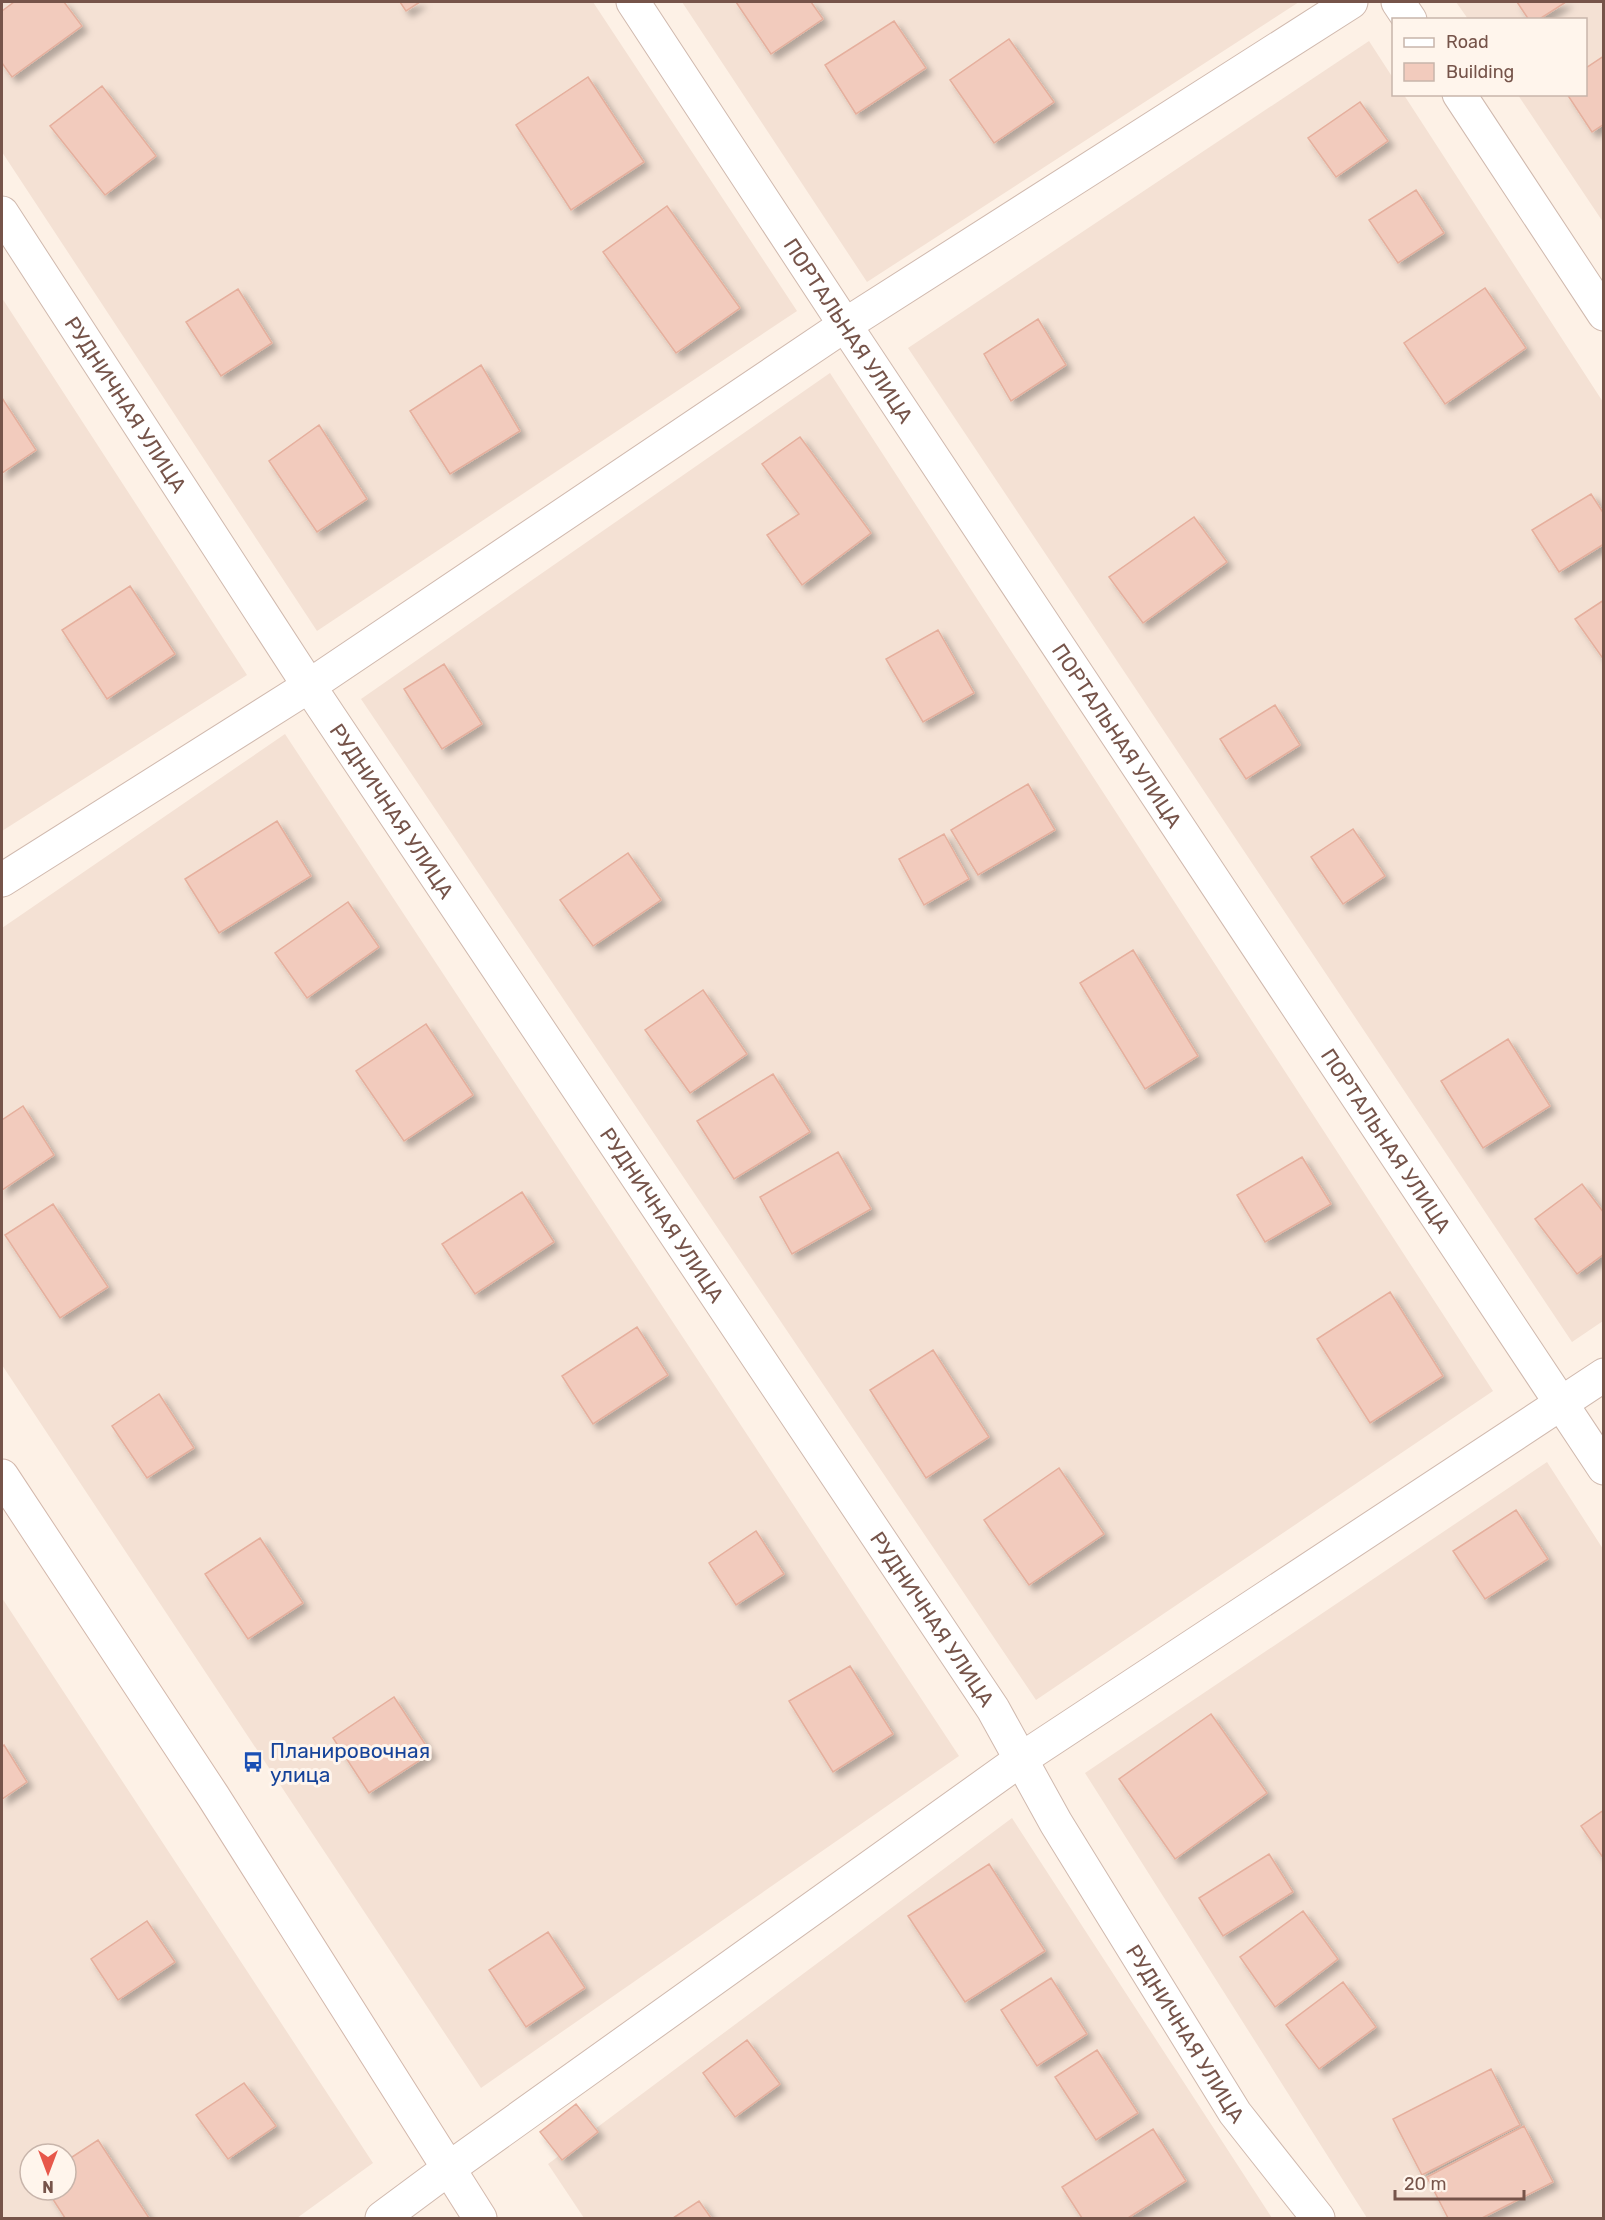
<svg xmlns="http://www.w3.org/2000/svg" width="1605" height="2220" viewBox="0 0 1605 2220" font-family="Rubik,sans-serif">
	<style>
		.residential { fill: #f4e1d4; fill-rule: evenodd }
		.building { fill: #f2cbbd; stroke: #e5af9d; stroke-width: 1.5; filter: url(#shadow) }
		.lines { fill: none; stroke-linecap: round; stroke-linejoin: round }
		.minor-casing { stroke: #d0b9ae; stroke-width: 35 }
		.secondary-casing { stroke: #d3b8ac; stroke-width: 35 }
		.minor { stroke: #fff; stroke-width: 33 }
		.secondary { stroke: #fff; stroke-width: 33 }
		.labels { text-anchor: middle; dominant-baseline: central; stroke-width: 6; stroke-linejoin: round; paint-order: stroke }
		.street-label { font-size: 21px; fill: #76544a; stroke: #fff5ec }
		.transit-label { font-size: 21px; fill: #164399; stroke: #fff5ec; text-anchor: start }
	</style>
	<defs>
		<filter id="shadow"><feDropShadow dx="5.5" dy="5.5" stdDeviation="3" flood-color="#0004"/></filter>
	</defs>
	<rect width="100%" height="100%" fill="#fdf1e6"/>
	<path class="residential" d="M2,2H593L797,311L317,631L2,152Z
		M682,2H1299L867,282Z
		M1456,2H1603V222L1518,95L1586,94V20L1468,19Z
		M1369,41L1393,78L1394,94L1404,95L1603,402V1321L1572,1342L908,348Z
		M2,298L247,675L2,831Z
		M830,373L1493,1391L1036,1700L361,699Z
		M285,734L959,1756L481,2088L2,1365V928Z
		M1547,1462L1603,1549V2218H1367L1085,1773Z
		M2,1598L373,2163L297,2218H2ZM30,2154H66V2190H30Z
		M1012,1818L1272,2218H584L548,2164Z"/>
	<path class="building" d="M14,2H64L82,26L12,77L2,63V11Z
		M400,2H420L406,11Z
		M736,2H811L823,19L771,54Z
		M1517,2H1566L1538,20H1529Z
		M894,21L926,68L856,114L825,65Z
		M1009,39L1054,102L994,143L950,80Z
		M1604,56V124L1592,132L1567,94H1586V68Z
		M588,77L644,162L571,210L516,125Z
		M102,86L156,156L105,195L50,126Z
		M1360,102L1388,141L1336,177L1308,138Z
		M1416,190L1444,233L1398,263L1369,220Z
		M667,206L740,308L676,353L603,252Z
		M1485,288L1526,348L1445,404L1404,343Z
		M238,289L272,343L221,376L186,322Z
		M1038,319L1066,365L1011,401L984,354Z
		M481,365L520,431L450,474L410,411Z
		M2,398L36,450L2,473Z
		M319,425L367,499L317,532L269,461Z
		M800,437L871,533L802,585L767,535L799,514L762,464Z
		M1591,494L1604,514V544L1559,572L1532,530Z
		M1194,517L1227,562L1143,623L1109,577Z
		M130,586L175,654L107,699L62,630Z
		M1604,600V660L1575,619Z
		M938,630L974,693L923,722L886,659Z
		M444,664L482,724L442,749L404,689Z
		M1275,705L1300,745L1246,779L1220,739Z
		M1028,784L1055,830L978,875L951,830Z
		M277,821L311,876L219,933L185,879Z
		M1353,829L1385,876L1343,904L1311,857Z
		M944,834L969,879L924,905L899,859Z
		M628,853L661,900L593,946L560,900Z
		M348,902L379,947L307,998L275,953Z
		M1133,950L1198,1056L1145,1089L1080,983Z
		M703,990L747,1054L690,1093L645,1030Z
		M426,1024L473,1095L404,1141L356,1071Z
		M1508,1039L1550,1106L1483,1148L1441,1081Z
		M773,1074L810,1132L734,1179L697,1121Z
		M23,1106L54,1155L2,1190V1120Z
		M838,1152L871,1209L792,1254L760,1197Z
		M1302,1157L1331,1204L1265,1242L1237,1195Z
		M1582,1184L1604,1213V1254L1577,1274L1535,1219Z
		M522,1192L554,1242L475,1294L442,1244Z
		M53,1204L108,1287L60,1318L5,1235Z
		M1390,1292L1443,1376L1370,1423L1317,1339Z
		M637,1327L668,1375L593,1424L562,1376Z
		M933,1350L989,1437L926,1478L870,1390Z
		M159,1394L194,1448L147,1478L112,1426Z
		M1059,1468L1104,1534L1029,1585L984,1520Z
		M1516,1510L1548,1559L1485,1599L1453,1551Z
		M756,1531L784,1574L736,1605L709,1563Z
		M260,1538L303,1603L248,1639L205,1574Z
		M850,1666L893,1734L833,1772L789,1701Z
		M394,1697L431,1753L369,1793L333,1738Z
		M1211,1714L1267,1793L1175,1859L1119,1779Z
		M4,1745L27,1782L2,1799V1747Z
		M1604,1810V1859L1581,1826Z
		M1269,1854L1293,1892L1223,1936L1199,1898Z
		M989,1864L1045,1951L965,2002L908,1916Z
		M1303,1911L1338,1959L1275,2007L1240,1957Z
		M147,1921L175,1962L118,2000L91,1959Z
		M548,1932L585,1988L526,2027L489,1970Z
		M1051,1978L1087,2034L1037,2066L1001,2010Z
		M1343,1982L1376,2027L1319,2069L1286,2025Z
		M747,2040L780,2084L735,2117L703,2073Z
		M1097,2050L1138,2113L1096,2140L1055,2077Z
		M1491,2069L1520,2125L1422,2175L1393,2119Z
		M244,2083L276,2126L228,2159L196,2115Z
		M576,2104L598,2132L562,2160L540,2132Z
		M1524,2126L1553,2182L1482,2218H1448L1427,2177Z
		M1153,2129L1186,2181L1128,2218H1082L1062,2187Z
		M98,2140L149,2218H65L47,2190H66V2161Z
		M699,2201L711,2218H673Z"/>
	<g class="lines">
		<g class="minor-casing">
			<g id="minor">
				<path id="s1" d="M633,2L845,325L1604,1468"/>
				<path d="M1398,2L1410,20"/>
				<path d="M1459,94L1604,314"/>
				<path id="s2" d="M2,213L309,686L993,1709L1056,1823L1235,2113L1318,2218"/>
				<path d="M2,880L309,686L845,325L1351,2"/>
				<path d="M382,2218L448,2169L1020,1760L1604,1375"/>
			</g>
		</g>
		<g class="secondary-casing">
			<path id="secondary" d="M2,1476L213,1796L480,2218"/>
		</g>
		<use href="#minor" class="minor"/>
		<use href="#secondary" class="secondary"/>
	</g>
	<defs>
		<g id="bus-bare" transform="scale(1.62)"><path d="M-5-6H5V4H4V6H2V4H-2V6H-4V4H-5ZM-3.5-4V0h7V-4ZM-3.5 1.2v1.5H-2V1.2ZM2 1.2v1.5H3.5V1.2Z" fill="#1a4fb4" stroke="#fff5ec" stroke-width="2.5" paint-order="stroke"/></g>
	</defs>
	<g fill-rule="evenodd">
		<use href="#bus-bare" x="253" y="1762"/>
	</g>
	<g class="labels">
		<g class="street-label">
			<text stroke="none"><textPath href="#s1" startOffset="393">ПОРТАЛЬНАЯ УЛИЦА</textPath></text>
			<text stroke="none"><textPath href="#s2" startOffset="228">РУДНИЧНАЯ УЛИЦА</textPath></text>
			<text stroke="none"><textPath href="#s1" startOffset="879">ПОРТАЛЬНАЯ УЛИЦА</textPath></text>
			<text stroke="none"><textPath href="#s2" startOffset="714">РУДНИЧНАЯ УЛИЦА</textPath></text>
			<text stroke="none"><textPath href="#s1" startOffset="1365">ПОРТАЛЬНАЯ УЛИЦА</textPath></text>
			<text stroke="none"><textPath href="#s2" startOffset="1200">РУДНИЧНАЯ УЛИЦА</textPath></text>
			<text stroke="none"><textPath href="#s2" startOffset="1686">РУДНИЧНАЯ УЛИЦА</textPath></text>
			<text stroke="none"><textPath href="#s2" startOffset="2172">РУДНИЧНАЯ УЛИЦА</textPath></text>
		</g>
		<g class="transit-label">
			<text x="270" y="1750">Планировочная<tspan x="270" dy="24">улица</tspan></text>
		</g>
	</g>
	<rect width="1605" height="2220" fill="none" stroke="#76544a" stroke-width="6"/>
	<rect x="1392" y="18" width="195" height="78" fill="#fff5ec" stroke="#c8b5ab" stroke-width="1.5"/>
	<rect x="1404" y="38" width="30" height="9" fill="#ffffff" stroke="#c8b5ab" stroke-width="1.5"/>
	<text x="1446" y="48" font-size="18" fill="#76544a">Road</text>
	<rect x="1404" y="63" width="30" height="18" fill="#f2cbbd" stroke="#c8b5ab" stroke-width="1.5"/>
	<text x="1446" y="78" font-size="18" fill="#76544a">Building</text>
	<g transform="translate(48 2172) rotate(180)"><circle r="28" fill="#fff5ec" stroke="#c8b5ab" stroke-width="1.5"/>
	<path d="M0-4.5L10 22L0 15L-10 22Z" fill="#e7574a"/>
	<text y="-9" font-size="16" font-weight="bold" text-anchor="middle" fill="#76544a">N</text>
	</g>
	<path d="M1395 2190v9h129v-9" fill="none" stroke="#76544a" stroke-width="3"/>
	<text x="1404" y="2190" font-size="18" fill="#76544a" stroke="#fff5ec" stroke-width="4.5" paint-order="stroke">20 m</text>
</svg>
